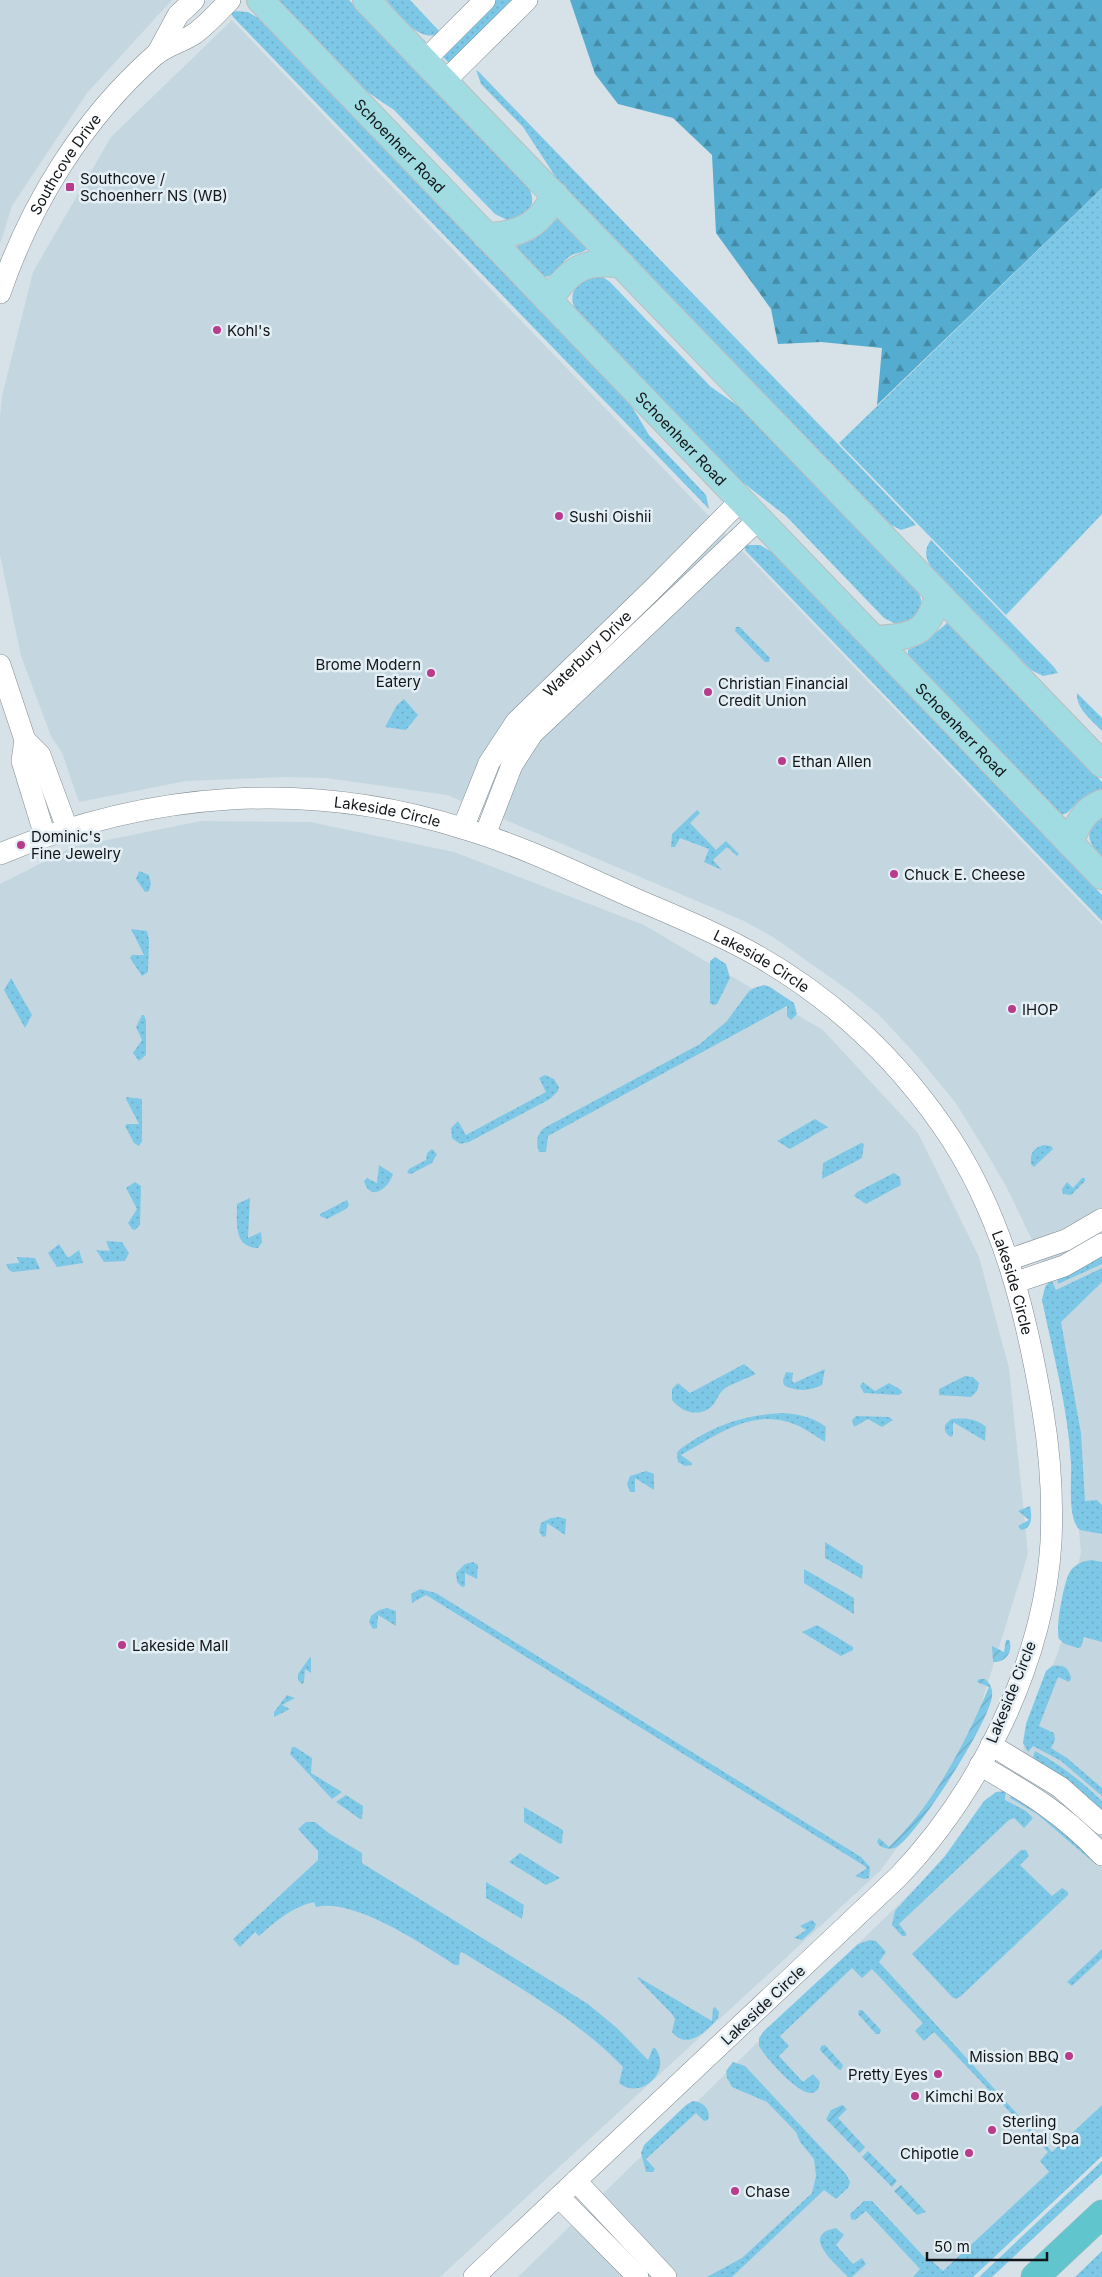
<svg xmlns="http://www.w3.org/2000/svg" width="1102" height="2277" viewBox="0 0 1102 2277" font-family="Inter,sans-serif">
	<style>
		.built { fill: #c4d7e0 }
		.grass { fill: url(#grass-dots) }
		.forest { fill: url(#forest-firs) }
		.garden { fill: url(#garden-furrows) }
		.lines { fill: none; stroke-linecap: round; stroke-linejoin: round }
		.minor-casing { stroke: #818c91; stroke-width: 22 }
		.major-casing { stroke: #bdbebe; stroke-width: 28 }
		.highway-casing { stroke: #bdbebe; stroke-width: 29 }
		.minor { stroke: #fff; stroke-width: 21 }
		.major { stroke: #a0dce1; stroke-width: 26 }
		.highway { stroke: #61c5cd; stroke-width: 28 }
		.poi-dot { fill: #b93c8c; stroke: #e4eff5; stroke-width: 2 }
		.labels { text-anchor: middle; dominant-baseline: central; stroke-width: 5; stroke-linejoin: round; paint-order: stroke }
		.street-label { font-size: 15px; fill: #121618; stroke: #e4eff5 }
		.poi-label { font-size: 15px; fill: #121618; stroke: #e4eff5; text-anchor: start }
	</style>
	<defs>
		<pattern id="grass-dots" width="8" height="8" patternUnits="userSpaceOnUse" patternTransform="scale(1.25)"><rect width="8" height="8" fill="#7ec8e7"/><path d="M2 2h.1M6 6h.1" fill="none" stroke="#6cabc5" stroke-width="1.8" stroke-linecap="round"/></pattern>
		<pattern id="forest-firs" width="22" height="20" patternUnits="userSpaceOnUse" patternTransform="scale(1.25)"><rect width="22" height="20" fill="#54add0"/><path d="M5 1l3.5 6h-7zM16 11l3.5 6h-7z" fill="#448ca8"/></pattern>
		<pattern id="garden-furrows" width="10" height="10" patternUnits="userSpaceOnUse" patternTransform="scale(1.25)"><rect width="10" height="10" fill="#7ec8e7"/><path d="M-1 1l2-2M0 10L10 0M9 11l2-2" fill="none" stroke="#6cabc5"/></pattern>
	</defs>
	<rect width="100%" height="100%" fill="#d6e2e7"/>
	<path class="built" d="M0,0H172L87,93L12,206L0,244Z
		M232,20L1102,925V2156L973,2277H518L1005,1800L1062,1640L1081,1552L1056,1290L1006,1186L986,1152L955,1102L918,1057L879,1015L851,992L773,937L744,921L447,795L326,778L286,777L186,781L79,802L62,753L51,736L21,656L0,555V417L2,396L33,272L111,137Z
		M201,821L310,822L454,852L644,925L823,1030L918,1133L979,1257L1009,1368L1028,1554L966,1753L880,1871L440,2277H0V884L73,847Z"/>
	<path class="grass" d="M277,0H349L526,183C540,204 529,215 509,221L495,214L394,110L360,87Z
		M386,0H410L441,33C418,44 400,15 386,0Z
		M495,0H518L449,63L442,56Z
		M236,11L248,12L258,18L631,405L649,435L706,495L709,509L233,17L231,13Z
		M476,70L479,72L916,525L901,530L891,525L557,179L523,127L481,84Z
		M1102,188V514L1006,615L839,443Z
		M558,218L588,248C583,254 575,252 569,257C561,263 554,277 544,277L519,251L517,246L536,238Z
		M588,275L603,277L610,282L711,387L744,410L917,589C928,609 916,620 898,625L884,618L786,516L737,478L576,311C567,293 576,287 588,275Z
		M931,540L1054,667L1058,673L1043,676L1031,670L931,567C925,558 924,549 931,540Z
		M749,545H760L774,553L1102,895V921L745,550V546Z
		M947,623L950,624L1102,782V789L1079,801L1067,813L1061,815L908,655V650L926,641Z
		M736,627H740L770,658L769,662H765L735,631Z
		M1077,693L1102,718V731C1092,720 1076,709 1077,693Z
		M404,699L418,715L406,730L385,727L397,705Z
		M697,810L700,813L690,823L716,850L726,841L739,854L737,856L727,847L713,860L722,870L704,862L709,849L680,838L675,847H671L672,834Z
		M1102,815V857C1086,841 1084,831 1102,815Z
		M139,871L149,875L151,884L149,891L145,892L136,879Z
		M131,929L147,931L149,940L148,972L142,976L130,958L132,955H144Z
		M715,957L726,964L730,978L717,1004L713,1005L710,1003V961Z
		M11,978L32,1015L25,1028L4,990Z
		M764,985L770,987L794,1003L797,1014L791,1020L787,1016V1006L548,1136L546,1152H539C536,1143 536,1135 544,1128L700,1044L727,1021L749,991L754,988Z
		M142,1015H144L146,1020V1055L139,1061L133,1053L142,1040L136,1027Z
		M545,1075L554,1079L559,1087L558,1091L550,1099L469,1142L460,1144L452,1138L451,1128L458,1121L466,1135L546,1092L539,1078Z
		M127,1097L142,1099V1141L139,1146L134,1143L125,1126L127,1124H139L126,1099Z
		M815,1119L828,1127L790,1149L777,1141Z
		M861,1143L864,1144L862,1158L822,1179L823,1163Z
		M1044,1145L1051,1146L1053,1149L1034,1167L1031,1164C1030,1153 1033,1148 1044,1145Z
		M432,1149L437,1154L432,1163L411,1174L407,1173L409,1169L426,1160L427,1153Z
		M379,1165L393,1174C389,1188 370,1203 364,1181L367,1178L377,1183Z
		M894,1173L900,1177L901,1185L866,1204L854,1196L857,1192Z
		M1082,1178H1085V1181L1071,1195L1063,1194L1062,1189L1067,1182L1073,1188Z
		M135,1182L141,1186L140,1225L135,1230L132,1229L128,1223L137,1209L126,1188Z
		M250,1198L248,1238L261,1232L262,1242L258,1248C233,1248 237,1221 237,1204Z
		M347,1200L349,1205L346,1209L327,1219L320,1216V1214Z
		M106,1241L122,1242L129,1253L125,1261L104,1262L96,1250L110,1251Z
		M59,1244L68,1258L79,1250L83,1263L57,1267L48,1253Z
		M1102,1255V1264L1058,1284L1057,1276Z
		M17,1257L35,1258L40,1269L13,1272L9,1270L6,1264L19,1263Z
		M1102,1268V1282L1061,1322L1081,1433L1085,1501L1097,1500L1102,1505V1534L1080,1530C1067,1519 1072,1481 1071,1463C1068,1408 1053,1354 1042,1300L1045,1287L1051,1279L1056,1290Z
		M744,1364L756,1374C746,1379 733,1383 724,1389C719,1393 717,1400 713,1405C701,1418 682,1413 672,1400V1389L678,1383L690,1393Z
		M825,1369L822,1385C811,1391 795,1392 784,1385L783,1380L786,1372L793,1373L792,1381L794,1383Z
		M965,1376L973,1377L979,1383L977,1391L971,1397L939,1395V1389Z
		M863,1382L875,1391L889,1383L901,1390L902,1393L898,1395L864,1393L860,1386Z
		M783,1413C799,1414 813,1417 826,1427L825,1442C814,1435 802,1426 788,1422C749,1410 713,1437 681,1455L692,1463V1465L685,1466L678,1462L677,1453L680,1449C714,1425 742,1415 783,1413Z
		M856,1416L889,1417L893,1420L882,1427L868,1419L854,1427L852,1420Z
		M951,1419C964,1418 976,1418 986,1427L985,1441L953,1422V1435L951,1437C946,1434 944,1431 945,1425Z
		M646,1471L654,1474V1490L635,1478V1492H630L627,1484L630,1476Z
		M1030,1506C1032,1515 1033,1529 1021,1530L1018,1526L1029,1520L1018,1511Z
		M559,1517L566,1519L565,1535L547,1523L546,1536L543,1537L539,1532L541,1523L551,1518Z
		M825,1542L863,1566L862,1579L825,1558Z
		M1092,1560L1102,1562V1642L1084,1637L1081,1647L1078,1648L1065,1644L1059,1639C1055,1629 1064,1579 1071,1570C1077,1563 1084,1561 1092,1560Z
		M473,1562L478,1565L477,1579L465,1573V1586L462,1587L457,1582L456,1573L465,1564Z
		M804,1569L854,1598V1614L804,1583Z
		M420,1589L436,1593L861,1857L870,1867L869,1878L864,1879L855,1876L867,1868L863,1865L426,1595L412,1603L411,1594Z
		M387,1608L396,1611V1626L378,1615L377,1628L373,1629L369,1622L371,1616L379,1610Z
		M817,1625L853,1647V1650L841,1656L802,1632Z
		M310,1657L311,1658V1673L305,1669L304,1682L302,1684L298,1680V1674Z
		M1052,1666C1063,1664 1070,1668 1071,1679L1069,1682L1058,1677L1039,1726L1054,1733L1055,1740L1051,1748L1067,1758L1102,1788V1796L1061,1761L1033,1746L1028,1752L1023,1743L1026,1724L1046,1671Z
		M287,1695L295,1698L282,1705L290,1709L274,1717V1712Z
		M292,1747H295L312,1758L311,1773L342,1792L332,1799L290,1754Z
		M1035,1751C1060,1764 1081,1781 1102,1801V1812L1078,1788L1034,1758L1033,1757Z
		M1006,1791L1005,1800L1026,1811L1033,1818L1024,1828L1014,1818L1009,1820L899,1924L906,1933V1936H902L892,1925L895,1911L945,1856L984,1801L996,1792Z
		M1013,1792L1093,1858V1862L1037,1814L1010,1798Z
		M346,1795L363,1806L362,1819H360L336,1802Z
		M524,1807L563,1830L562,1843L560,1844L524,1822Z
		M306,1822H315L330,1834L362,1853V1863L588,2004L617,2028L648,2060L653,2048H655C673,2071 641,2101 619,2083L623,2067C577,2019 518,1987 462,1952L460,1953L459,1965H455C424,1945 353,1897 316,1907L314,1902C292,1907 276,1921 259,1936L255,1932L240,1947L233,1939L318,1860V1851L298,1829Z
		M1021,1850H1026L1029,1856L1020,1865L1052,1896L1062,1888L1068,1892V1895L961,1996L956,1999L952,1997L912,1954Z
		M520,1853L560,1878L546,1885L509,1862Z
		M486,1882L524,1905L522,1919L486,1898Z
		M812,1920L816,1924L814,1929L802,1940L794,1938L806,1930L800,1926Z
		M870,1940L876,1941L886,1952L879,1962L1052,2152L1102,2105V2156L973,2277H913L920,2269L866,2211L855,2220L851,2219L850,2214L864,2201H872L928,2261H932L943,2271L1049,2172L1040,2161L1048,2152L934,2032L924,2041L915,2031L923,2023L872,1969L862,1978L852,1968L780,2036L789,2046L779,2056L803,2082L813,2074L820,2082C815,2117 766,2058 759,2046V2038L764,2031L858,1944Z
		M1102,1949V1958L1072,1986L1067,1982Z
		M638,1977L712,2021L713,2008L715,2007L719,2012L718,2018C707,2031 687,2051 672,2032L675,2019L672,2014L638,1979Z
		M733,2062L745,2066L846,2174L850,2182L848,2188L836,2199L824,2190L732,2277H707L742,2258L812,2193L816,2176L814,2159L800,2142L796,2132L767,2102L732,2087L727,2078L726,2071Z
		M693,2101C704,2102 711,2110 708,2120L704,2121L696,2113L646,2159L655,2169L653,2172H646L641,2153L644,2145L686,2105Z
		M1102,2161V2174L992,2277H979Z
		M836,2228L844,2235L836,2245L853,2264L862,2258L866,2264L852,2277H848C836,2264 799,2235 836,2228Z
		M1102,2251V2277H1075Z"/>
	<path class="forest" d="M570,0H1102V188L877,405L882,348L821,342L778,344L771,309L716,233L712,155L673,118L618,104L595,74Z"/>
	<path class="garden" d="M1006,1640H1009C1014,1652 1005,1663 993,1662L992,1646L1004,1652Z
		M979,1679H985C990,1683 993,1689 992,1696C990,1721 919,1832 898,1846C893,1850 886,1849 880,1846L877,1842L879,1838L889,1847C934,1804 965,1744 989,1687L977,1682Z
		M859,2010H862L881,2030L879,2034H876L858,2014Z
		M825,2045L843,2065L841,2070L838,2069L820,2050L821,2046Z
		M842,2105L847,2109L838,2118L865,2147L859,2153L826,2119L831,2110Z
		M868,2151L897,2181L892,2187L862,2157Z
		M901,2185L926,2212L917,2215L894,2191Z"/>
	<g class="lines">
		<g class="minor-casing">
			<g id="minor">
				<path d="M157,54L178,15L194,0"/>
				<path d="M425,60L485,0"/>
				<path d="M445,81L527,0"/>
				<path id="s1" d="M0,293C31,203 83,119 154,56C165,46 182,42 194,34C207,25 219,11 230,0"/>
				<path d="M0,665L25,740L40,755L67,828"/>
				<path d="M25,740L22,761L45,836"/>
				<path id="s2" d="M463,828L489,763L516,722L655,587L741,500"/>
				<path d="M485,835L512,765L532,734L759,519"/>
				<path id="s3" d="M0,854C150,791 309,779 465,829C522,846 575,872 629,896C672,915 716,932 756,955C830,997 892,1054 941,1124C1001,1209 1026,1310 1043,1412C1050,1454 1053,1498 1051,1542C1044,1661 981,1790 899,1876L474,2277"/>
				<path d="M1008,1260L1066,1240L1102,1219"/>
				<path d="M1016,1282L1064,1266L1102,1244"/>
				<path d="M991,1745L1060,1787L1102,1824"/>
				<path d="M980,1765C1028,1793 1064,1814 1102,1855"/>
				<path d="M576,2181L666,2277"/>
				<path d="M559,2197L638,2277"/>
			</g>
		</g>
		<g class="major-casing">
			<g id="major">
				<path id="s4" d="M260,0L1102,876"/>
				<path d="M366,0L1102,764"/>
				<path d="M486,236C520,235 539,226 555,195"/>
				<path d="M548,300C571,270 582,259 622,265"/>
				<path d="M875,639C913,637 929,634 938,594"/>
				<path d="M1070,843C1077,826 1083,810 1102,803"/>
			</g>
		</g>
		<g class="highway-casing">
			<path id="highway" d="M1035,2277L1102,2214"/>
		</g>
		<use href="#minor" class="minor"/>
		<use href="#major" class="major"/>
		<use href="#highway" class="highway"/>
	</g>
	<g class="poi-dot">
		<rect x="65" y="182" width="10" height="10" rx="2.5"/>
		<circle cx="217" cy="330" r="5"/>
		<circle cx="559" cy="516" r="5"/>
		<circle cx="431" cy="673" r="5"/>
		<circle cx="708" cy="692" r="5"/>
		<circle cx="782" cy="761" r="5"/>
		<circle cx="21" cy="845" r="5"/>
		<circle cx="894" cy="874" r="5"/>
		<circle cx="1012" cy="1009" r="5"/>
		<circle cx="122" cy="1645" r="5"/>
		<circle cx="1069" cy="2056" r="5"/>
		<circle cx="938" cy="2074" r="5"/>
		<circle cx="915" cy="2096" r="5"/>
		<circle cx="992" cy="2130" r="5"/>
		<circle cx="969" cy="2153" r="5"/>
		<circle cx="735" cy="2191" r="5"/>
	</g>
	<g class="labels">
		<g class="street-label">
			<text stroke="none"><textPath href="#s4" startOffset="202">Schoenherr Road</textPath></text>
			<text stroke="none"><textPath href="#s1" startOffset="145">Southcove Drive</textPath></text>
			<text stroke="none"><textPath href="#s4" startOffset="608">Schoenherr Road</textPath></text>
			<text stroke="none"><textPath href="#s2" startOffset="218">Waterbury Drive</textPath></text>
			<text stroke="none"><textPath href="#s4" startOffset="1012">Schoenherr Road</textPath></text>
			<text stroke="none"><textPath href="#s3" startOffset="396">Lakeside Circle</textPath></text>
			<text stroke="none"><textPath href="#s3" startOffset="801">Lakeside Circle</textPath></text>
			<text stroke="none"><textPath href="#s3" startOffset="1221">Lakeside Circle</textPath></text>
			<text transform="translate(1011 1692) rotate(-68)">Lakeside Circle</text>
			<text transform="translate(763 2005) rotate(-43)">Lakeside Circle</text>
		</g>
		<g class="poi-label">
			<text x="80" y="178">Southcove /<tspan x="80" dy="17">Schoenherr NS (WB)</tspan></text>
			<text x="227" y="330">Kohl's</text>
			<text x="569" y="516">Sushi Oishii</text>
			<text x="421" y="664" text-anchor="end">Brome Modern<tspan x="421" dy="17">Eatery</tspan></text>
			<text x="718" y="683">Christian Financial<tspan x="718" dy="17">Credit Union</tspan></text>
			<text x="792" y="761">Ethan Allen</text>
			<text x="31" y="836">Dominic's<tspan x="31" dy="17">Fine Jewelry</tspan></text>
			<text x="904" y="874">Chuck E. Cheese</text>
			<text x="1022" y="1009">IHOP</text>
			<text x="132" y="1645">Lakeside Mall</text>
			<text x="1059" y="2056" text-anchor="end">Mission BBQ</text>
			<text x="928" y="2074" text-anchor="end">Pretty Eyes</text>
			<text x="925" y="2096">Kimchi Box</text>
			<text x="1002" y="2121">Sterling<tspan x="1002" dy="17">Dental Spa</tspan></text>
			<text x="959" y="2153" text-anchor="end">Chipotle</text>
			<text x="745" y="2191">Chase</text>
		</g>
	</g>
	<path d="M927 2252v8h120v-8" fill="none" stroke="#121618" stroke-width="2.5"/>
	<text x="934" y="2252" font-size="15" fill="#121618" stroke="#e4eff5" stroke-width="4" paint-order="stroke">50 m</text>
</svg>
